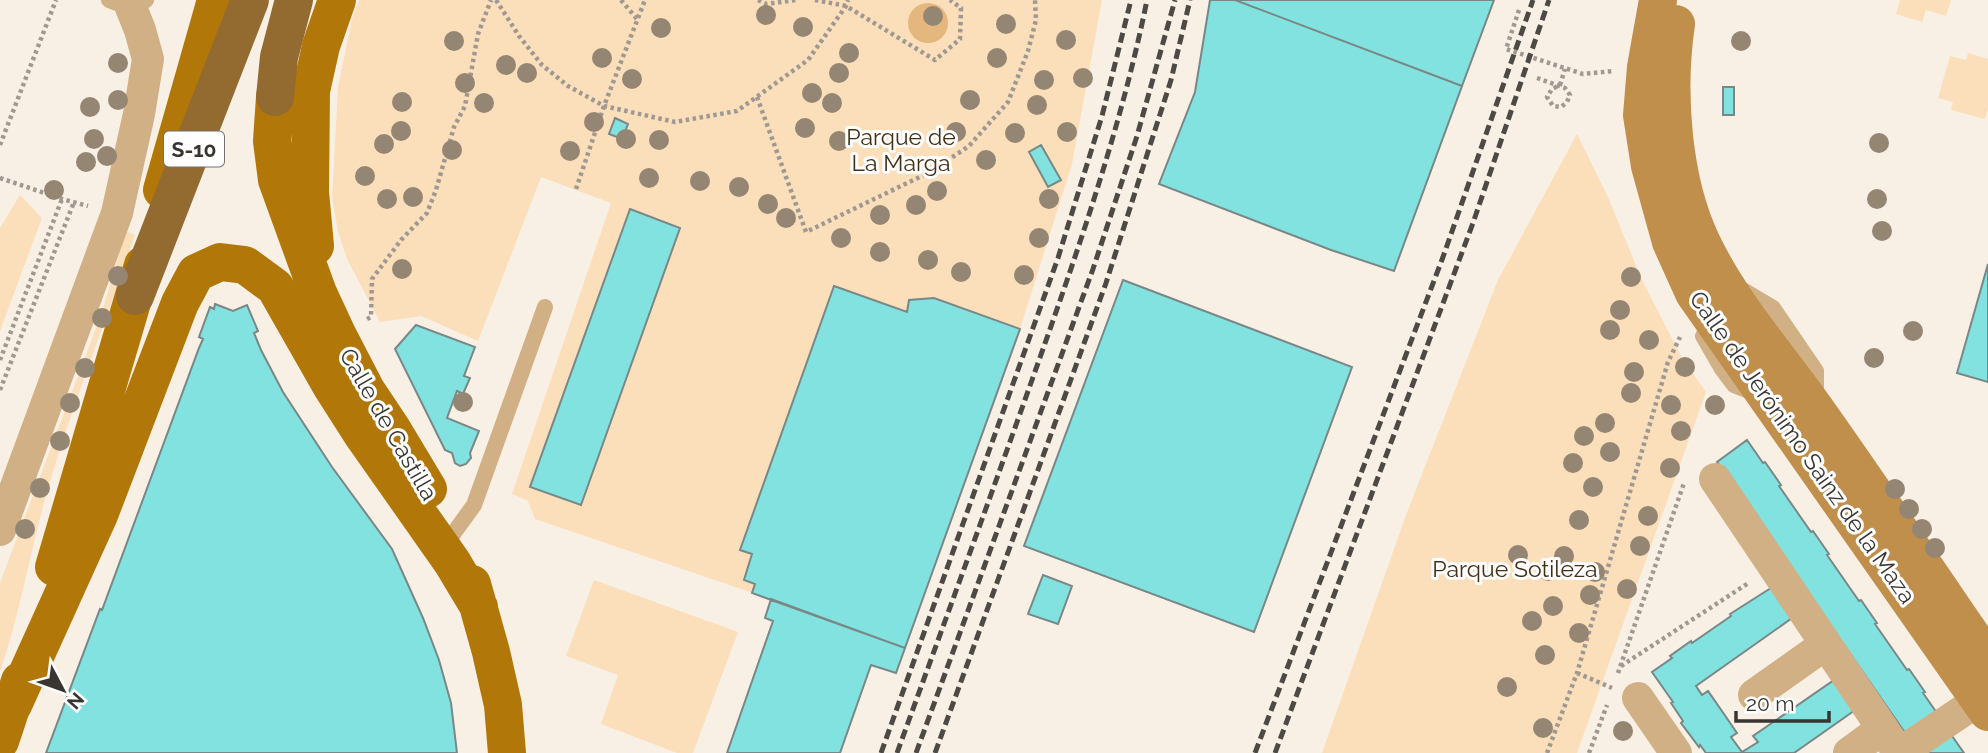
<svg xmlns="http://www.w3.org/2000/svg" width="1988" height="753" viewBox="0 0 1988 753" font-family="Raleway,sans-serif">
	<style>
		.green { fill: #fbdeba }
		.forest { fill: #e3b77d }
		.building { fill: #82e2e0; stroke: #798887; stroke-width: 2 }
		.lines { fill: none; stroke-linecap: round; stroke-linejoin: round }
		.path { stroke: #a09991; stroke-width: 4.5; stroke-dasharray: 3.5 3.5; stroke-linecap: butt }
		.lane { stroke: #d1b086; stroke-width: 16 }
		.street { stroke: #d1b086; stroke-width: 32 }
		.secondary { stroke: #c08f4c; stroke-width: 38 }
		.primary { stroke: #b27709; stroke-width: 38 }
		.highway { stroke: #936a30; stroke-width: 38 }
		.rail { stroke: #4d4944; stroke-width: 5; stroke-dasharray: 10 5; stroke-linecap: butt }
		.tree { fill: #958673 }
		.labels { text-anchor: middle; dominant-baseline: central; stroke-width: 6; stroke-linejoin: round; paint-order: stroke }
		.shield { fill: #fefefe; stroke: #74716e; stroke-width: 2 }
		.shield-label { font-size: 21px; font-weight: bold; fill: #393531 }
		.park-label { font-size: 23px; fill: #433016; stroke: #fefefe }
		.street-label { font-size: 23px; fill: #393531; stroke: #fefefe }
	</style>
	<rect width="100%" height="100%" fill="#f9f0e5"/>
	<path class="green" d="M359,0H1102L1072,164L1020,329L771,599L535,519L528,501L512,494L611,203L541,177L478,341L421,316L380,322L347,259L338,231L332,199L338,87L352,19Z
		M1900,0H1951L1946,16L1926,10L1922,22L1896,14Z
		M1968,53L1988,59V109L1985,119L1951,110L1953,102L1938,98L1950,56L1966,60Z
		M1577,134L1608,197L1641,278L1682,358L1706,392L1577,753H1322L1406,515L1498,280Z
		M20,195L42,218L0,331V228Z
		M126,231L135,235C106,321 72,405 47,492C30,552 20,613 0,672V583L101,315Z
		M594,580L738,632L693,753H677L601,724L618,675L566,656Z"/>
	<path class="forest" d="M908 23a20 20 0 1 1 40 0a20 20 0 1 1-40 0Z"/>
	<path class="building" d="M1210,0H1235L1462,86L1394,271L1331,250L1159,184L1195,92Z
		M1235,0H1494L1462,86Z
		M1723,87H1734V115H1723Z
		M615,118L628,124L622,139L609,134Z
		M1041,145L1061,180L1048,187L1029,152Z
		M630,209L680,228L581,505L530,487Z
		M1988,264V382L1957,373Z
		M1123,280L1352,367L1254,632L1024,546Z
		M834,286L907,312L909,300L934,298L1020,329L905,648L752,593L755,584L744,580L752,554L740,550Z
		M215,304L233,311L247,305L258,331L254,333L261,350L283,392L332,467L392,549L423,618L439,660L451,703L457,753H46L100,609L102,610L199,348L203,339L199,337L210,307L214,309Z
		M416,325L475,347L464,376L470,378L463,394L457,391L447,418L479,431L470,453L471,458L466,464L460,466L455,463L452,453L445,450L395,349Z
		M1747,440L1763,463L1765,462L1781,485L1779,486L1811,532L1813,531L1829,554L1827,555L1859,601L1861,600L1877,623L1875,624L1907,670L1909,669L1916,679L1925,692L1923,693L1939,716L1908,737L1717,462Z
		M1043,575L1072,586L1058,624L1028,614Z
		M1774,586L1795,616L1696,686L1702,695L1708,691L1724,714L1737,733L1731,737L1742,752L1758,742L1753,736L1837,678L1858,708L1794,753H1706L1700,745L1699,747L1681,723L1683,721L1671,703L1673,702L1652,672L1672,658L1670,656L1691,641L1692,643L1731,616L1730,614Z
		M771,599L905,648L896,673L871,665L840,753H727L773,621L765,618Z
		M1950,733L1964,753H1921Z"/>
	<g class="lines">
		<path class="path" d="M496,0L519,36L542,65L568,86L604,106L675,122L737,111L808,60L846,6L848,0
			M621,0L637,19
			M758,0L766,4L796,0
			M815,0L846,6L935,60L960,39L961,8L950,0
			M1519,10L1506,49L1583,74L1613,71
			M1537,78L1565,88L1570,95L1567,102L1561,107L1553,106L1547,97L1552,89L1560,85L1565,69
			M757,97L806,232L930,172L969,146L1008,102L1028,51L1036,20L1035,0
			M0,145L56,0
			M0,178L62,199L88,206
			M576,189L604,106L645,0
			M367,319L371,317L372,279L401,240L427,213L436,190L454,127L465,106L478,34L491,0
			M0,360L62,199
			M0,390L74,202
			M1621,666L1750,582
			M1577,673L1612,688
			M1618,673L1684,483
			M1547,753L1577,673L1668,362L1680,337
			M1589,753L1607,705"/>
		<path class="lane" d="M109,0C122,6 134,7 146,0
			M1741,289L1773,308L1816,371V396
			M1703,336L1722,369L1734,385L1754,393
			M453,534L474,505L545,307"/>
		<path class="street" d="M1715,479L1899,753
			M0,530L117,213L139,114L148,59L140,30L130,5
			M1754,695L1826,644
			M1638,698L1676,753
			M1849,753L1882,729
			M1900,753L1979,700"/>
		<path class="secondary" d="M1658,0L1646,67L1642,115L1650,166L1671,242L1694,293L1988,712
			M1676,24C1666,92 1672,181 1702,243C1731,304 1778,356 1816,410C1875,493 1931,577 1988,660"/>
		<path class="primary" d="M275,97L272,141L277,180L318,293L337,334L366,390L392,429L428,489
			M162,190L216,0
			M315,246L310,192L311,91L321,46L337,0
			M54,567L143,265
			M472,584L491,652L503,705L507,753
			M13,705L99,515L180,303L196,273L220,262L245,265L275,287L332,387L362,434L452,562L479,607
			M0,741L20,681"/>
		<path class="highway" d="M275,97L279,57L294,0
			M135,296L250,0"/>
		<path class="rail" d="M881,753L1058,258L1102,116L1131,0
			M897,753C942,629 988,504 1032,380C1076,256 1121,129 1147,0
			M916,753L1093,269L1137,136L1175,0
			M935,753L1106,283L1171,80L1190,0
			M1255,753L1443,257L1533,0
			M1275,753L1473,223L1549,0"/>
	</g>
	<g class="tree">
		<circle cx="766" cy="15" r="10"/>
		<circle cx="933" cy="16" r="10"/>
		<circle cx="1006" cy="24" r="10"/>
		<circle cx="803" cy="27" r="10"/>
		<circle cx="661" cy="28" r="10"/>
		<circle cx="1066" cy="40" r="10"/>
		<circle cx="454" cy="41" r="10"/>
		<circle cx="1741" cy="41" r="10"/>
		<circle cx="849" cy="53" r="10"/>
		<circle cx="602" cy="58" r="10"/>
		<circle cx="997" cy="58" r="10"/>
		<circle cx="118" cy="63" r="10"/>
		<circle cx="506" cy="65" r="10"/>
		<circle cx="527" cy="73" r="10"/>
		<circle cx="839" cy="73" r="10"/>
		<circle cx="1083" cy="78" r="10"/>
		<circle cx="632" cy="79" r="10"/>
		<circle cx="1044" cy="80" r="10"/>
		<circle cx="465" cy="83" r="10"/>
		<circle cx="812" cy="93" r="10"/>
		<circle cx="118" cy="100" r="10"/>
		<circle cx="970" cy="100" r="10"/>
		<circle cx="402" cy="102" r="10"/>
		<circle cx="484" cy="103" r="10"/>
		<circle cx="832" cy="103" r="10"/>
		<circle cx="1037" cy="105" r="10"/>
		<circle cx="90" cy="107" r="10"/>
		<circle cx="594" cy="122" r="10"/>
		<circle cx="805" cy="128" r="10"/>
		<circle cx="401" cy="131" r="10"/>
		<circle cx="956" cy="132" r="10"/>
		<circle cx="1067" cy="132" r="10"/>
		<circle cx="1015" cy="133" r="10"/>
		<circle cx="94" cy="139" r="10"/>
		<circle cx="626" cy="139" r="10"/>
		<circle cx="659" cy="140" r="10"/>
		<circle cx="839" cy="141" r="10"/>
		<circle cx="1879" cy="143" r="10"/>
		<circle cx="384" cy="144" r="10"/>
		<circle cx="452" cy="150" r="10"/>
		<circle cx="570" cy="151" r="10"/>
		<circle cx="107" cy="156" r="10"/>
		<circle cx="986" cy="160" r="10"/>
		<circle cx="86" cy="162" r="10"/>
		<circle cx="365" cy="176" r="10"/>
		<circle cx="649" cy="178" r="10"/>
		<circle cx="700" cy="181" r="10"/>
		<circle cx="739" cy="187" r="10"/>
		<circle cx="54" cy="190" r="10"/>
		<circle cx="937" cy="191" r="10"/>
		<circle cx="413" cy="197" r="10"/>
		<circle cx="387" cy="199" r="10"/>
		<circle cx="1049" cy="199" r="10"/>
		<circle cx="1877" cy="199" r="10"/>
		<circle cx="768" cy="204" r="10"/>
		<circle cx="916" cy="205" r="10"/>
		<circle cx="880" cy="215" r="10"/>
		<circle cx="786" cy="218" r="10"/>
		<circle cx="1882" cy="231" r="10"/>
		<circle cx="841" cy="238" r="10"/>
		<circle cx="1039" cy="238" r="10"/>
		<circle cx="880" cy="252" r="10"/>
		<circle cx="928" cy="260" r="10"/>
		<circle cx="402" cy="269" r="10"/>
		<circle cx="961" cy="272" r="10"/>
		<circle cx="1024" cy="275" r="10"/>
		<circle cx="118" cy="276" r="10"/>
		<circle cx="1631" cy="277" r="10"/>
		<circle cx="1620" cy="310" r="10"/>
		<circle cx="102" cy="318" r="10"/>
		<circle cx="1610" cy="330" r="10"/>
		<circle cx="1913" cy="331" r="10"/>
		<circle cx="1649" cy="340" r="10"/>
		<circle cx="1874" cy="358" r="10"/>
		<circle cx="1685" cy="367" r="10"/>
		<circle cx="85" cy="368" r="10"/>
		<circle cx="1634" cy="372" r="10"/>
		<circle cx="1631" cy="393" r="10"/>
		<circle cx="463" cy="402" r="10"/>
		<circle cx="70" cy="403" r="10"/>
		<circle cx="1671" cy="405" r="10"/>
		<circle cx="1715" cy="405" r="10"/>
		<circle cx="1605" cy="423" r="10"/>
		<circle cx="1681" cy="431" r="10"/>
		<circle cx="1584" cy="436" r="10"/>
		<circle cx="60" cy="441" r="10"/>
		<circle cx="1610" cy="452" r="10"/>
		<circle cx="1573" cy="463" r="10"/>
		<circle cx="1670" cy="468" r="10"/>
		<circle cx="1593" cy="487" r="10"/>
		<circle cx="40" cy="488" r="10"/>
		<circle cx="1895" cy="489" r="10"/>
		<circle cx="1909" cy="509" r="10"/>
		<circle cx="1648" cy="516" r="10"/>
		<circle cx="1579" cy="520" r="10"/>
		<circle cx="25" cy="529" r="10"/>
		<circle cx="1922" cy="529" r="10"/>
		<circle cx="1640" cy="546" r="10"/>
		<circle cx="1935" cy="548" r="10"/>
		<circle cx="1518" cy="555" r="10"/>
		<circle cx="1564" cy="556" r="10"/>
		<circle cx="1548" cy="571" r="10"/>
		<circle cx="1595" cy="572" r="10"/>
		<circle cx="1627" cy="589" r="10"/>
		<circle cx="1590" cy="595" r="10"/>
		<circle cx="1553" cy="606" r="10"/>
		<circle cx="1532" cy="621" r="10"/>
		<circle cx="1579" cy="633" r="10"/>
		<circle cx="1545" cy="655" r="10"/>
		<circle cx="1507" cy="687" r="10"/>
		<circle cx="1543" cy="728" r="10"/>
		<circle cx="1623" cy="731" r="10"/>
	</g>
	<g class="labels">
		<rect class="shield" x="164" y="131.5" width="60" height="35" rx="5"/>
		<g class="shield-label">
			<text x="194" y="149">S-10</text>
		</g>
		<g class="park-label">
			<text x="901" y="136">Parque de<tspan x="901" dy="26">La Marga</tspan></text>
			<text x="1515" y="568">Parque Sotileza</text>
		</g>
		<g class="street-label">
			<text transform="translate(389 424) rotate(60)">Calle de Castilla</text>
			<text transform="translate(1803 447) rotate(55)">Calle de Jerónimo Sainz de la Maza</text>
		</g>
	</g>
	<g transform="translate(63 690) rotate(131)" stroke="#fefefe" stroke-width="5" paint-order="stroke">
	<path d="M0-5L12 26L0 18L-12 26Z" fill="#393531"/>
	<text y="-10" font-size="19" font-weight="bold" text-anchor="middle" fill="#393531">N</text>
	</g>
	<path d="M1736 711v10h93v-10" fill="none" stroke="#393531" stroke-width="3.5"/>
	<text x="1746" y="711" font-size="21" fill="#393531" stroke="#fefefe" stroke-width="5" paint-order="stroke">20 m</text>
</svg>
